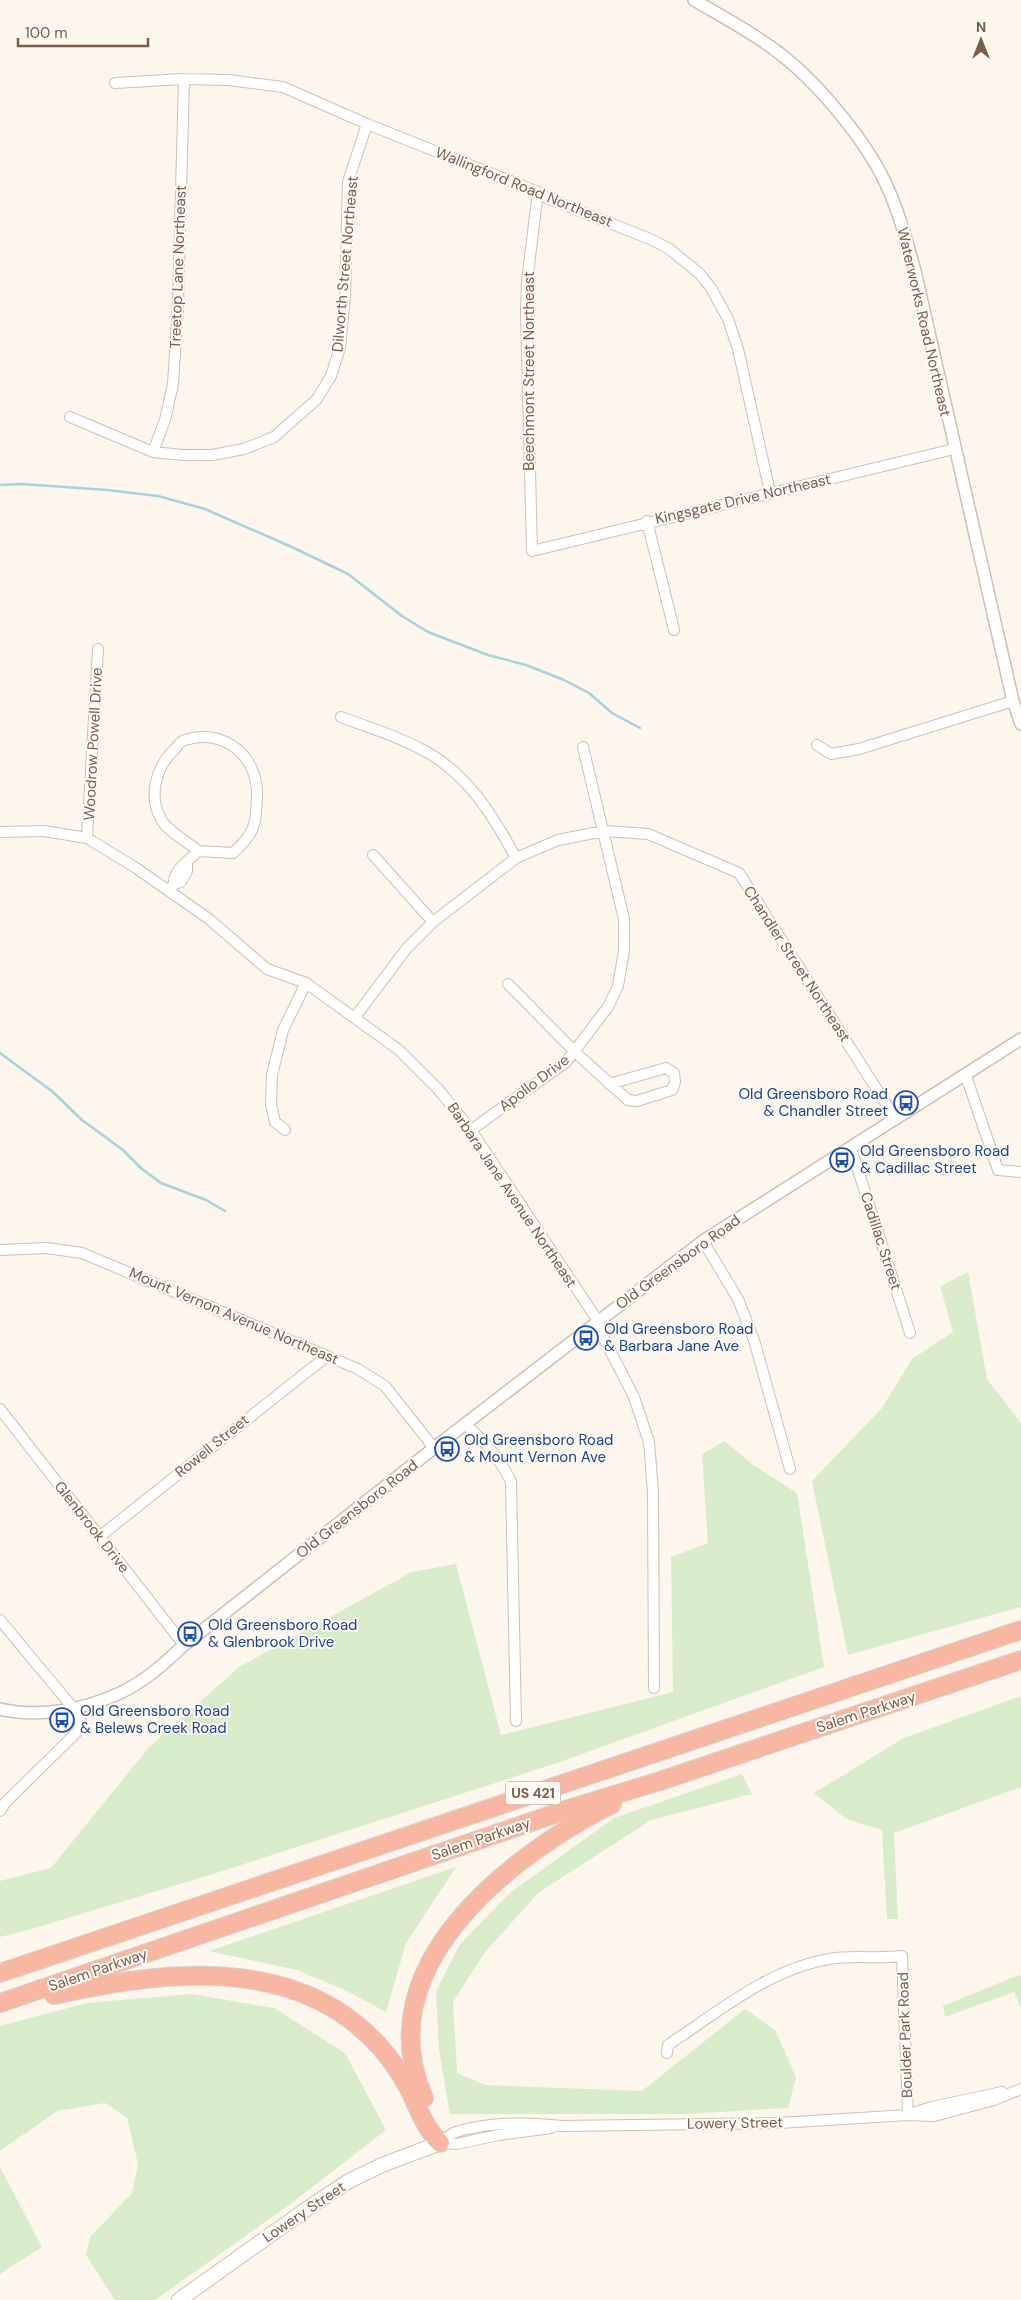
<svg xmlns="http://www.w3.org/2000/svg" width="1021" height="2300" viewBox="0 0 1021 2300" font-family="'DM Sans',sans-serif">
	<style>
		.green { fill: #d8ecc9 }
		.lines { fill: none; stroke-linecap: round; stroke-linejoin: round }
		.stream { stroke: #a5d3da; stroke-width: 2.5 }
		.minor-casing { stroke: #d1beb0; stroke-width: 12 }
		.tertiary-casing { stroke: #d1beb0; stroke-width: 14 }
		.secondary-casing { stroke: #d6c0b0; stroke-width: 16 }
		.motorway-casing { stroke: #dad1cd; stroke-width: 20 }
		.minor { stroke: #fff; stroke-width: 10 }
		.tertiary { stroke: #fff; stroke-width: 11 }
		.secondary { stroke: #fff; stroke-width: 14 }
		.motorway { stroke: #f7b7a3; stroke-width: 18 }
		.labels { text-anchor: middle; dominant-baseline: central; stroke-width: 4; stroke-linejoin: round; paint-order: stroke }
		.shield { fill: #fffaf3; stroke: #a28b7f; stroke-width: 1 }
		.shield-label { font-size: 14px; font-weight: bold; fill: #7a5c4d }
		.street-label { font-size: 15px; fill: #7a5c4d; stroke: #fffaf3 }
		.transit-label { font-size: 15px; fill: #164399; stroke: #fffaf3; text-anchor: start }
	</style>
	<rect width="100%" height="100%" fill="#fdf6ec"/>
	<path class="green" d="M968,1272L987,1379L1021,1423V1607L848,1655L812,1481L882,1408L912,1359L953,1332L940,1286Z
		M725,1441L752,1464L797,1493L824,1667L557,1763L213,1874L32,1929L0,1937V1881L51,1868L150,1746L239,1667L412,1572L456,1564L501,1735L673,1692L671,1557L708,1543L702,1454Z
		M1021,1696V1787L894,1833L898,1919H887L882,1830L846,1819L814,1793L904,1738Z
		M742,1774L752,1794L651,1820L538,1893L485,1952L453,2002L457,2073L485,2085L642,2091L745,2009L775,2030L796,2077L788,2108L686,2114H450L439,2049L436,1991L460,1944L511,1892L614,1818Z
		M456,1867L406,1943L386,2012L345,1990L297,1970L209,1951Z
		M1021,1974V2008L1014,1992L945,2017L943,2006Z
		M191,1994L274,2008L345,2053L386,2130L289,2205L155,2300H115L86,2255L90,2237L132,2193L138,2164L127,2118L105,2103L57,2111L0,2151V2026L87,2003Z
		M0,2167L42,2247L0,2274Z"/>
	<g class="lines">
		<path class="stream" d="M0,485L22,484L107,490L158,496L205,509L294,548L348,574L402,616L428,632L488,655L526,665L564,680L589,693L612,713L640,728
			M0,1053L53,1092L82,1120L123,1150L142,1169L161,1183L206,1200L225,1211"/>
		<g class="minor-casing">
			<path id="minor" d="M115,83L184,79L228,80L283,87L367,124L538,192L547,198L650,239L668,248L699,273L711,288L728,319L738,349L770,492
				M538,192L527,281L526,311L532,551L954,449
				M70,417L153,452L183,455H212L244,449L274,437L317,399L331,376L340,348L345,296L348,182L367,124
				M153,452L165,420L173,384L178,304L184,79
				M647,521L674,630
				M341,717C367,727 395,735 419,748C465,770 493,815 516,858
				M817,745L831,754L859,749L1013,701
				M0,832L44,831L87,838L136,868L209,919L267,969L306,983L399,1050L438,1089L471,1130L598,1321L600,1331L634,1397L649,1442L653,1492L654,1688
				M87,838L98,649
				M373,855L433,922
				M174,884C173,870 189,861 198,851L233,853C255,833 256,825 257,797C259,757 224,727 185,740C181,741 177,746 174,750C156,767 148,796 161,819C168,832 187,841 198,851
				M171,888L174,884L181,882L187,871V864
				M508,984L575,1052L628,1100L637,1101L672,1090L675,1082L674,1073L666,1068L609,1084
				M355,1017L407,948L433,922L516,858L558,840L604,831L648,834L739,873L895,1118
				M966,1076L998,1170L1021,1172
				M285,1130L275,1122L271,1104L272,1075L283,1030L306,983
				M471,1130L566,1062L608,1007L618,986L624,951V919L583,747
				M851,1148L910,1333
				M703,1241L738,1299L754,1340L790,1469
				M0,1250L47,1248L82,1253L358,1369L385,1386L434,1448
				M0,1409L184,1645
				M465,1424C485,1442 500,1458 511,1482L516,1721
				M99,1537L327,1356
				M0,1620L74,1709L81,1722L78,1731L5,1803L0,1811
				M667,2053L668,2045C718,2012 769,1969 829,1959C853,1955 878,1959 902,1956L908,2115
				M916,2112L932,2107L1002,2092
				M440,2143C445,2139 450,2134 456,2132C489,2122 528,2122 562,2126L779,2123L908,2115L934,2116L994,2100L1021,2089
				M440,2143L457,2144L498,2135L551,2128"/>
		</g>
		<g class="tertiary-casing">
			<path id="tertiary" d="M694,0C721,16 750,31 775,50C815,79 865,139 886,184C899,212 907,242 915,271L1013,701L1021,724
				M0,1709C40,1718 83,1710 120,1693C144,1682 165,1663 184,1645L434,1448L703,1241L1021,1039"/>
		</g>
		<g class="secondary-casing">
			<path id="secondary" d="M179,2300L311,2206L349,2181L382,2165L440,2143"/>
		</g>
		<g class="motorway-casing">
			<path id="motorway" d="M0,1973L1021,1630
				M54,1995C162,1971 297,1953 380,2047C391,2059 400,2073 408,2087C418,2107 424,2127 440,2143
				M0,2003L575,1807L660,1781L1021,1660
				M424,2098C366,1967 509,1856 612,1804"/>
		</g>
		<use href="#minor" class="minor"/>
		<use href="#tertiary" class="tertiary"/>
		<use href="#secondary" class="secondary"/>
		<use href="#motorway" class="motorway"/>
	</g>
	<defs>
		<g id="bus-ring" transform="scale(1.25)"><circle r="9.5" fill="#fffaf3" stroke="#1a4fb4" stroke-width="1.5"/><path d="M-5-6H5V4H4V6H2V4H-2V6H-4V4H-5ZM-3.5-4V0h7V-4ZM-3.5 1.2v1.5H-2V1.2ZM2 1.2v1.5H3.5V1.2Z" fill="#1a4fb4"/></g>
	</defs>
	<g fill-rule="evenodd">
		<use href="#bus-ring" x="906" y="1103"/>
		<use href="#bus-ring" x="842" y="1160"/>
		<use href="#bus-ring" x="586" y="1338"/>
		<use href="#bus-ring" x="447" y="1449"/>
		<use href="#bus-ring" x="190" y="1634"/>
		<use href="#bus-ring" x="62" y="1720"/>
	</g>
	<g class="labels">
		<rect class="shield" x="505.5" y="1781.5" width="55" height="23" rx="4"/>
		<g class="shield-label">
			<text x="533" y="1793">US 421</text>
		</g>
		<g class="street-label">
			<text transform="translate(524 187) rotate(22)">Wallingford Road Northeast</text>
			<text transform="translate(345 264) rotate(-85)">Dilworth Street Northeast</text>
			<text transform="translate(178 267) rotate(-88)">Treetop Lane Northeast</text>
			<text transform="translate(924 322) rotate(77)">Waterworks Road Northeast</text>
			<text transform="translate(529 371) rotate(-90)">Beechmont Street Northeast</text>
			<text transform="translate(743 499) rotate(-13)">Kingsgate Drive Northeast</text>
			<text transform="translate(93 744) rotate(-87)">Woodrow Powell Drive</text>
			<text transform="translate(797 964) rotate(57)">Chandler Street Northeast</text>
			<text transform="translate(534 1083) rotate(-37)">Apollo Drive</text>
			<text transform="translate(512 1195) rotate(56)">Barbara Jane Avenue Northeast</text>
			<text transform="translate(881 1241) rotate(72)">Cadillac Street</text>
			<text transform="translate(678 1262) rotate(-36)">Old Greensboro Road</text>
			<text transform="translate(234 1316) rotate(23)">Mount Vernon Avenue Northeast</text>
			<text transform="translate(212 1446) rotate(-39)">Rowell Street</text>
			<text transform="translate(357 1509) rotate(-38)">Old Greensboro Road</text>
			<text transform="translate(92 1527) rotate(52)">Glenbrook Drive</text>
			<text transform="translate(866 1712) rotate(-18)">Salem Parkway</text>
			<text transform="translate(481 1839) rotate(-19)">Salem Parkway</text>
			<text transform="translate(98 1970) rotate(-19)">Salem Parkway</text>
			<text transform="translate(905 2035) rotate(-92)">Boulder Park Road</text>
			<text transform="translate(735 2123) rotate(-1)">Lowery Street</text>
			<text transform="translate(304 2212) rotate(-34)">Lowery Street</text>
		</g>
		<g class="transit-label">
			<text x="888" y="1094" text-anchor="end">Old Greensboro Road<tspan x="888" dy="17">&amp; Chandler Street</tspan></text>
			<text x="860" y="1151">Old Greensboro Road<tspan x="860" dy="17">&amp; Cadillac Street</tspan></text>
			<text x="604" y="1329">Old Greensboro Road<tspan x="604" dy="17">&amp; Barbara Jane Ave</tspan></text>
			<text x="464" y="1440">Old Greensboro Road<tspan x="464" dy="17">&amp; Mount Vernon Ave</tspan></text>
			<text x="208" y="1625">Old Greensboro Road<tspan x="208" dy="17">&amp; Glenbrook Drive</tspan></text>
			<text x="80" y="1711">Old Greensboro Road<tspan x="80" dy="17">&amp; Belews Creek Road</tspan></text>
		</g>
	</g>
	<g transform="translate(981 40)" stroke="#fffaf3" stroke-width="4" paint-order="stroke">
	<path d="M0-4L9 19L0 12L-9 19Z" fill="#7a5c4d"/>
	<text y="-8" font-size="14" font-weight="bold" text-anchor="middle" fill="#7a5c4d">N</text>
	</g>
	<path d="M18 38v8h130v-8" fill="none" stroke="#7a5c4d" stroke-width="2.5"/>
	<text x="25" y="38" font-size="15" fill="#7a5c4d" stroke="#fffaf3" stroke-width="4" paint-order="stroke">100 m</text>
</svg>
